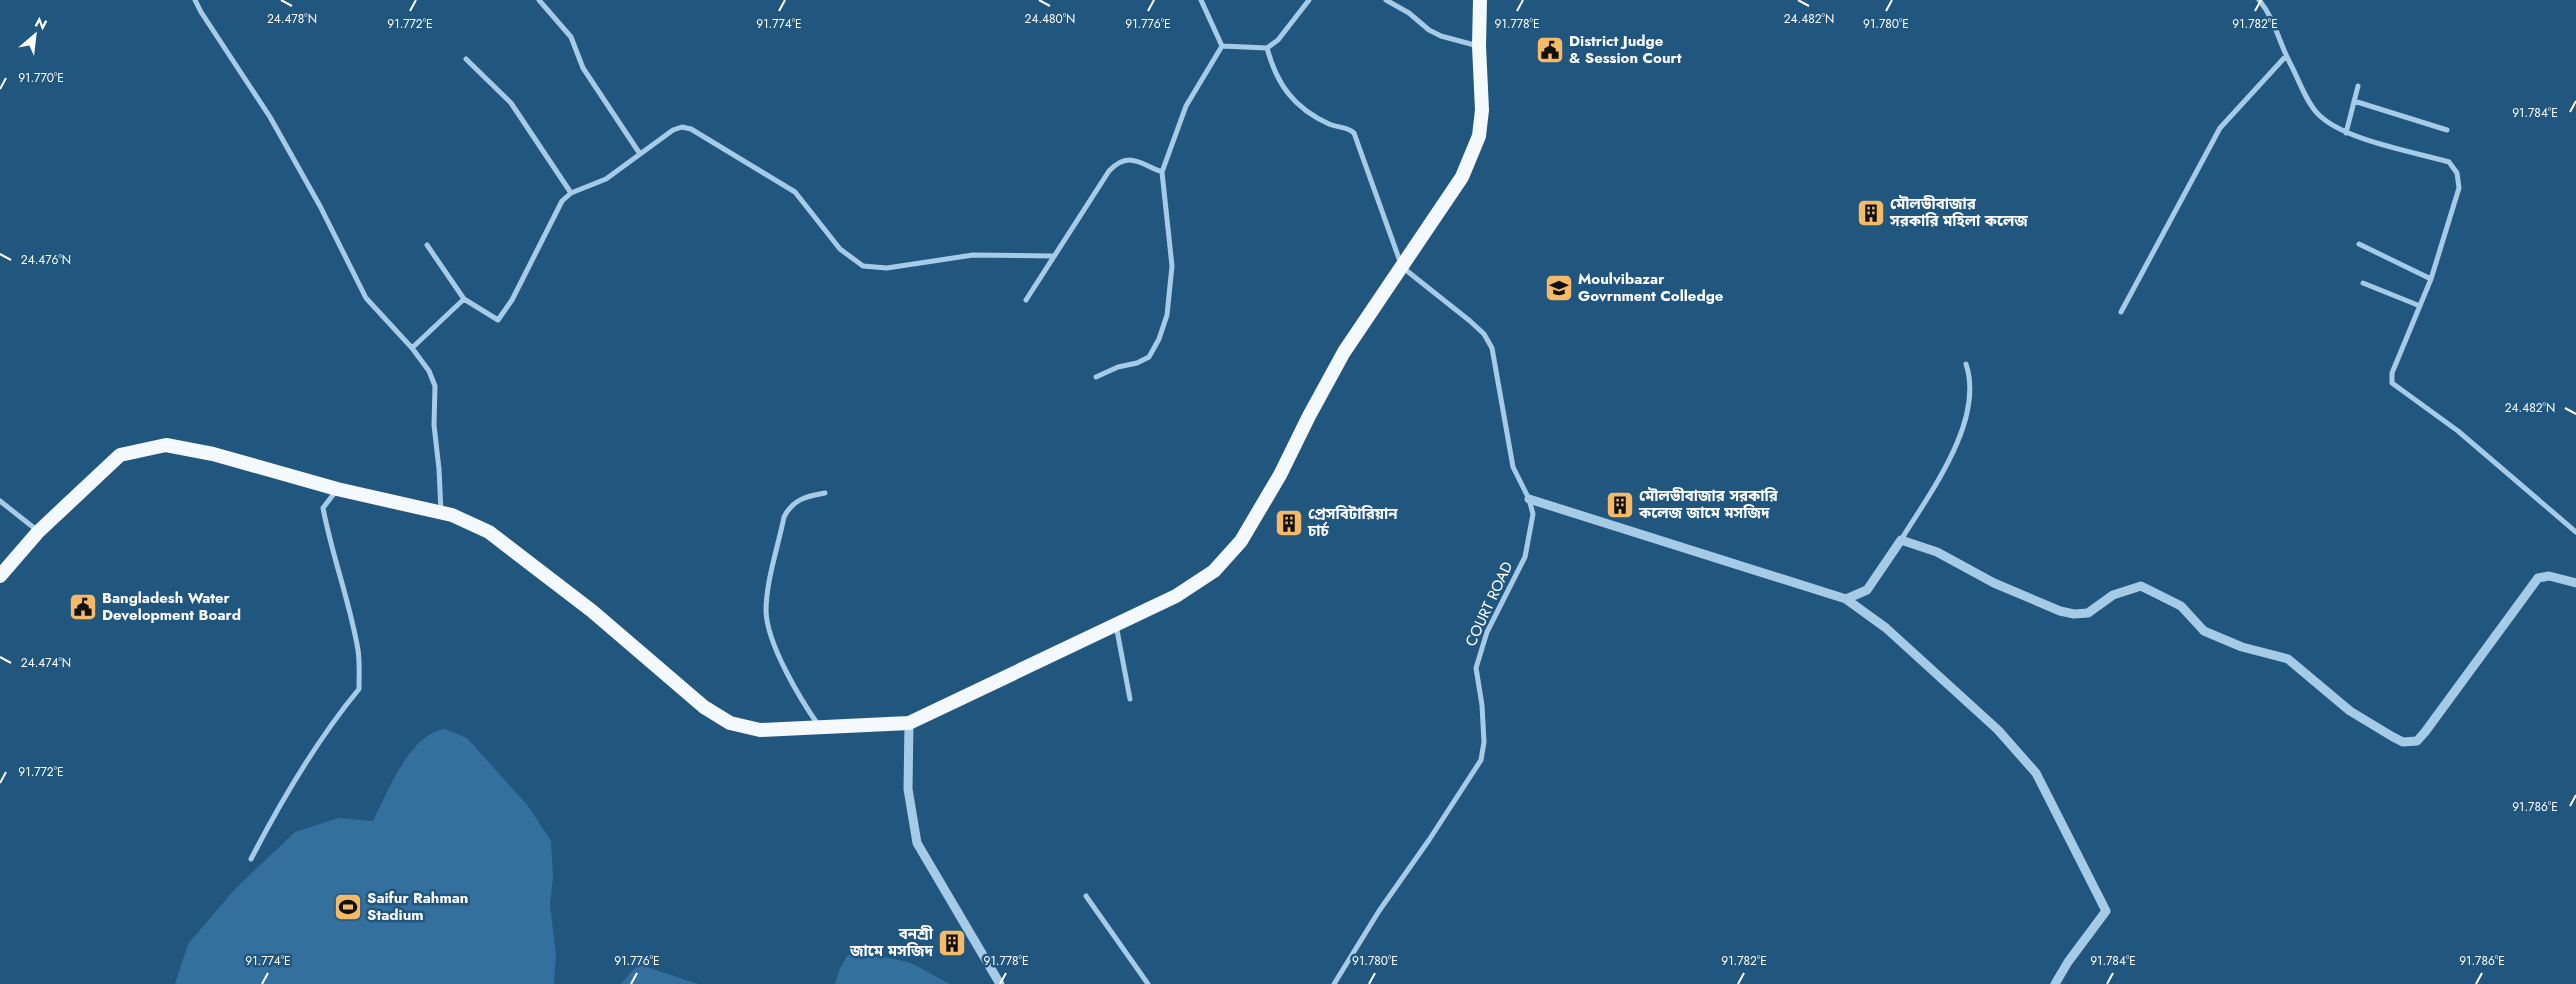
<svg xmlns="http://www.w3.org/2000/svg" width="2576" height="984" viewBox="0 0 2576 984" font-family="Jost,'Noto Sans Bengali',sans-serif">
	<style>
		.green { fill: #34709e }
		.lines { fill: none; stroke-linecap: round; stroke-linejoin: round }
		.minor { stroke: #a6cbe7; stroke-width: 5 }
		.tertiary { stroke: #a6cbe7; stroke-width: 9 }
		.trunk { stroke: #f4f9fe; stroke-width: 14 }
		.ticks { fill: none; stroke: #fff; stroke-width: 2 }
		.labels { text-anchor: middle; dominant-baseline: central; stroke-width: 5; stroke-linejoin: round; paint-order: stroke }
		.poi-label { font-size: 15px; font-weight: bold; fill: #fff; stroke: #21567f; text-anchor: start }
		.street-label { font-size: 15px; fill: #fff; stroke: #21567f }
		.ticks-label { font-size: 12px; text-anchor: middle; fill: #fff; stroke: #21567f; stroke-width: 5; stroke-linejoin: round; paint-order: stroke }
	</style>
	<rect width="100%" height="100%" fill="#21567f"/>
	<path class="green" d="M445,729L467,738L528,806L551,841L553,878L550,904L556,955L554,984H175L188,944L235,889L295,832L339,818L373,821C387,793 410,733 445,729Z
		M868,953L911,963L950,984H835L840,968L848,955Z
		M638,964L698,984H621Z"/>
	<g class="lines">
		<path class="minor" d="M195,0L201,12L270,117L320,206L366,298L412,348L429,371L435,386L434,425L439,469L441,511
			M539,0L571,37L583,68L640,154
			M1386,0L1409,13L1429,30L1441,36L1478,46
			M2259,0C2275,19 2279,43 2291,65C2299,80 2306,102 2318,114C2343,140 2414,152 2449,162L2457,173L2459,188L2431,279L2392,373V383L2458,431L2576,532
			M1222,46L1267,48L1278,40L1309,0
			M1267,48C1277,85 1294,108 1329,124C1338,128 1347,126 1354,133L1402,267L1470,321L1484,334L1492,348L1513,467L1529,499L1533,514L1525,557L1487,632L1476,668L1482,705L1484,742L1481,760L1429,840L1379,911L1334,984
			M466,59L511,103L571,193
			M2354,101L2447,130
			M2346,133L2358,86
			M2359,244L2431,279
			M427,245L464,299L498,320L512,300L562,201L571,193L606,179L673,130L682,127L691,129L795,192L840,249L863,266L887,268L973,255L1054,256
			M2363,283L2420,306
			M1026,300L1109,171C1128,151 1139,163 1162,172
			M2121,312L2220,128L2286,56
			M412,348L464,299
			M1096,377L1118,367L1137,363L1149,357L1159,339L1167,315L1172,266L1162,172L1186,106L1222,46L1201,0
			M0,501L38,531
			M1901,540C1929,494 1985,421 1966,364
			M1116,625L1130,699
			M819,726C800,699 767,644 766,611C766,581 778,547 784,517C793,499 807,496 825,493
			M251,859C282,799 316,741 359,689C359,676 360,663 358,650C350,602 332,556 323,508L336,491
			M1086,896L1148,984"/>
		<path class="tertiary" d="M1529,499L1846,599L1886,628L1998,730L2036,773L2106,911L2068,962L2055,984
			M1846,599L1867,590L1901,540L1937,552L1994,583L2060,611L2074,614L2088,613L2113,595L2141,586L2181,606L2204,631L2242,647L2288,659L2350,711L2393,737L2403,742L2417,741L2425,732L2538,578L2549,576L2576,583
			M909,723L908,789L917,843L1000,984"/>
		<path class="trunk" d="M0,576L38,532L120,455L166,445L213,454L337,489L452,515L489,532L592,611L704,707L730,723L760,730L909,723L1176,596L1214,571L1241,541L1280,475L1309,416L1344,352L1462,177L1479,136L1482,110L1479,46L1480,0"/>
	</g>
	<path class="ticks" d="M281,0L292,6M1039,0L1050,6M1798,0L1809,6M410,11L416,0M779,11L785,0M1148,11L1154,0M1517,11L1523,0M1886,11L1892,0M2255,11L2261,0M0,89L6,78M2570,112L2576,101M0,254L11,260M2565,408L2576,414M0,657L11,663M0,783L6,772M2570,806L2576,795M262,984L268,973M631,984L637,973M1000,984L1006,973M1369,984L1375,973M1738,984L1744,973M2107,984L2113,973M2476,984L2482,973"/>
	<defs>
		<g id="civic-square" transform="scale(1.4375)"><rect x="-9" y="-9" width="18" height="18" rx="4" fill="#f4ba67" stroke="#21567f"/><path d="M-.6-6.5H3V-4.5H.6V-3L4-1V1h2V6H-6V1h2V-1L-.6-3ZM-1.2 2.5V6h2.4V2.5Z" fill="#111"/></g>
		<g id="building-square" transform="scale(1.4375)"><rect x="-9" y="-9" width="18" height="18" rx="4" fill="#f4ba67" stroke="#21567f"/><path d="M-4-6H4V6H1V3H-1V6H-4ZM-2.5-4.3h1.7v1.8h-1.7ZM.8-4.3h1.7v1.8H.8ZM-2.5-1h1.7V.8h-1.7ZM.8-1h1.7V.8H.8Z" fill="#111"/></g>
		<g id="university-square" transform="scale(1.4375)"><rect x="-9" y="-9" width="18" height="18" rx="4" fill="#f4ba67" stroke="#21567f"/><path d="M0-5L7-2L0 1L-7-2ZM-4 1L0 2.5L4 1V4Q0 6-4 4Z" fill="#111"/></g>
		<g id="stadium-square" transform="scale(1.4375)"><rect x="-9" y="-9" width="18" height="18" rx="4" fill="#f4ba67" stroke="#21567f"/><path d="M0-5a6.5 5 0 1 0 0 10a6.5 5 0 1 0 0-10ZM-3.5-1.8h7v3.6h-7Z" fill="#111"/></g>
	</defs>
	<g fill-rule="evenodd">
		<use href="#civic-square" x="1550" y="50"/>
		<use href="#building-square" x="1871" y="213"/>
		<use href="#university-square" x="1559" y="288"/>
		<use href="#building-square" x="1620" y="505"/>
		<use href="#building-square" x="1289" y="523"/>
		<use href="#civic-square" x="83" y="607"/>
		<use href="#stadium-square" x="348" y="907"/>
		<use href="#building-square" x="952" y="943"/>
	</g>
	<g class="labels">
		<g class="poi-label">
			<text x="1569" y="41">District Judge<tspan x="1569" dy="17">&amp; Session Court</tspan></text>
			<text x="1890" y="204">মৌলভীবাজার<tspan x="1890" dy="17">সরকারি মহিলা কলেজ</tspan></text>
			<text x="1578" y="279">Moulvibazar<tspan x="1578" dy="17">Govrnment Colledge</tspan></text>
			<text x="1639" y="496">মৌলভীবাজার সরকারি<tspan x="1639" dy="17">কলেজ জামে মসজিদ</tspan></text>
			<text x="1308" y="514">প্রেসবিটারিয়ান<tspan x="1308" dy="17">চার্চ</tspan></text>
			<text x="102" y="598">Bangladesh Water<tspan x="102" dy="17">Development Board</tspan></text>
			<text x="367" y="898">Saifur Rahman<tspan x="367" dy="17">Stadium</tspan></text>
			<text x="933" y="934" text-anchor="end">বনশ্রী<tspan x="933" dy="17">জামে মসজিদ</tspan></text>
		</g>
		<g class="street-label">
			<text transform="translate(1489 604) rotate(-65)">COURT ROAD</text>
		</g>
	</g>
	<g class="ticks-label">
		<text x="292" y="23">24.478°N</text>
		<text x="1050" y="23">24.480°N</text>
		<text x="1809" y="23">24.482°N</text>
		<text x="410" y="28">91.772°E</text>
		<text x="779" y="28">91.774°E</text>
		<text x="1148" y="28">91.776°E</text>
		<text x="1517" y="28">91.778°E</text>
		<text x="1886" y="28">91.780°E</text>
		<text x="2255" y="28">91.782°E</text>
		<text x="41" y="82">91.770°E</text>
		<text x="2535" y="117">91.784°E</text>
		<text x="46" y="264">24.476°N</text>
		<text x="2530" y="412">24.482°N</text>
		<text x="46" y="667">24.474°N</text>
		<text x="41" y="776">91.772°E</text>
		<text x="2535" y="811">91.786°E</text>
		<text x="268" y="965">91.774°E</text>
		<text x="637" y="965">91.776°E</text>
		<text x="1006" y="965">91.778°E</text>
		<text x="1375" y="965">91.780°E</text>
		<text x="1744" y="965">91.782°E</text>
		<text x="2113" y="965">91.784°E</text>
		<text x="2482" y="965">91.786°E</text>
	</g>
	<g transform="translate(35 35) rotate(28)" stroke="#21567f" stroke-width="4" paint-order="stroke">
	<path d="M0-4L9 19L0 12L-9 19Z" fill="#ffffff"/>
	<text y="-8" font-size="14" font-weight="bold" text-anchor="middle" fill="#ffffff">N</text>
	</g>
</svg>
